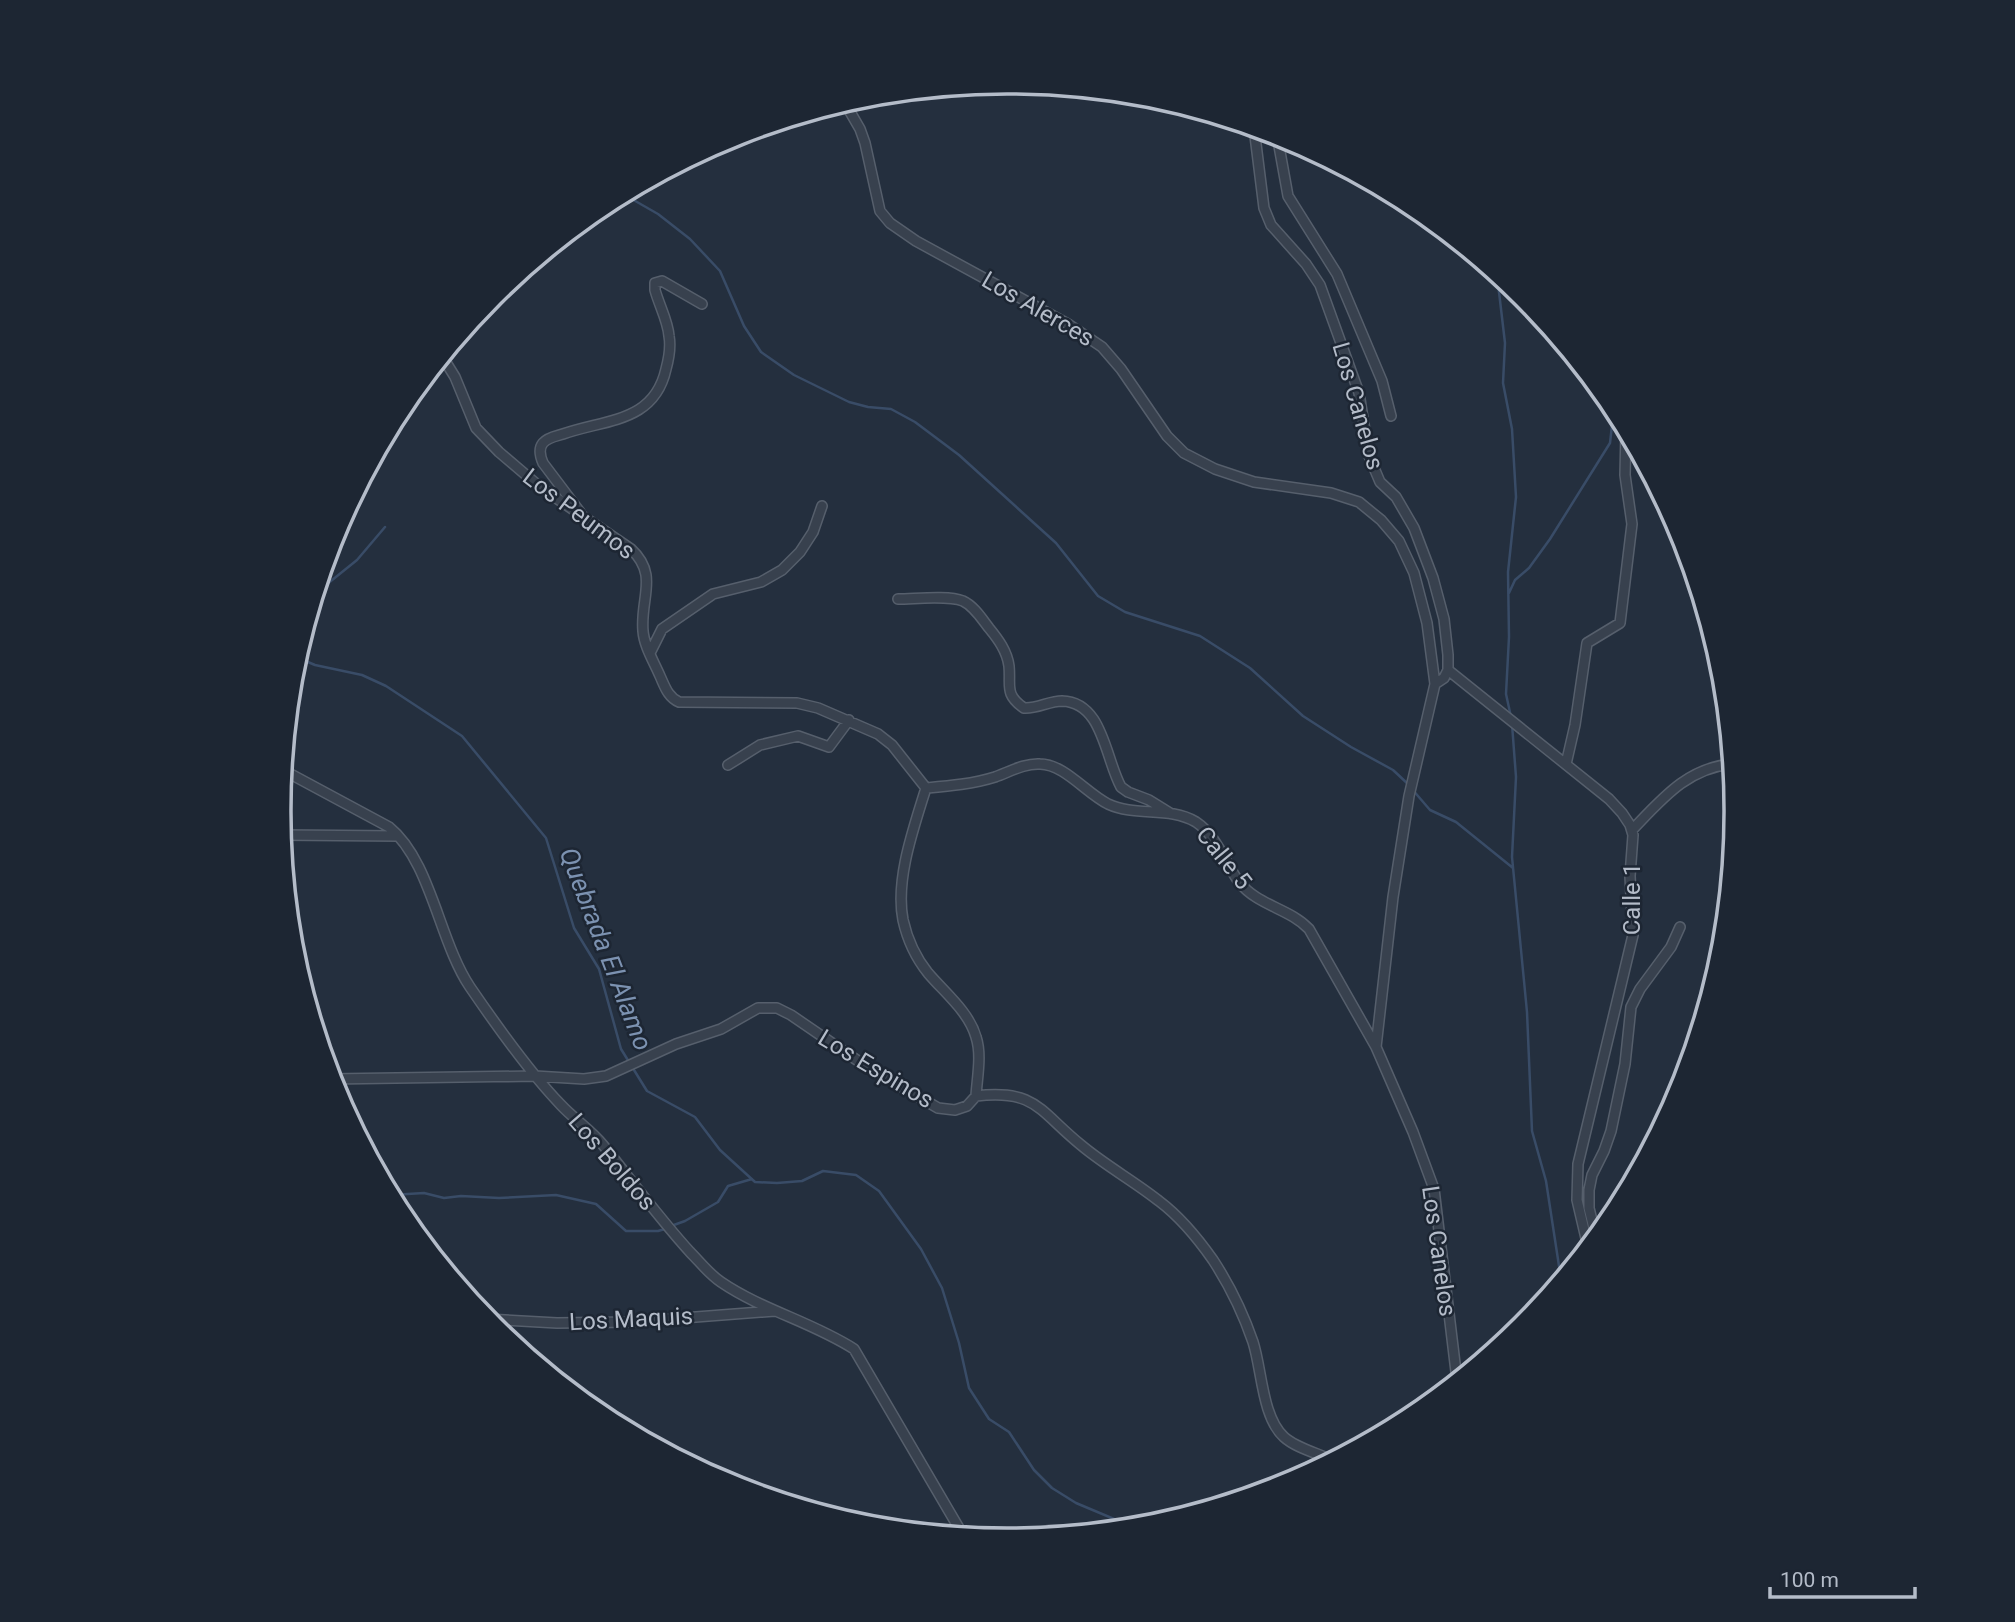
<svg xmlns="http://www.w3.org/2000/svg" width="2015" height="1622" viewBox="0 0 2015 1622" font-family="Roboto,sans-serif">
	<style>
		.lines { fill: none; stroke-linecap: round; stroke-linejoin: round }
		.stream { stroke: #394c67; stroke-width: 2.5 }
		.minor-casing { stroke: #565f6c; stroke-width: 12 }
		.minor { stroke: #38414e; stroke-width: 9 }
		.labels { text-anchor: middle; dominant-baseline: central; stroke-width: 5; stroke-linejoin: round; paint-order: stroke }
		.street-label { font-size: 24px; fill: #b4bcc9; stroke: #1d2633 }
		.water-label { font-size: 26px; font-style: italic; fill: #7c92b1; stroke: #1d2633 }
		.rim { fill: none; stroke: #b4bcc9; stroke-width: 3.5 }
	</style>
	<rect width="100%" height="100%" fill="#242f3e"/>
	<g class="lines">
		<path class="stream" d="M623,194L658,214L690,239L720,271L744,326L761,352L794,375L849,402L868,407L891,409L915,422L959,455L1056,543L1098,596L1125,612L1200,636L1250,668L1303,716L1351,747L1393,770L1408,784
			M1497,275L1505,343L1503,383L1512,429L1516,497L1508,572L1509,637L1506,694L1511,717
			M316,593L357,560L385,527
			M1509,593L1515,580L1529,568L1550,539L1610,443L1614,408
			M296,657L315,665L362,675L386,686L462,736L546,838L574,928L599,969L621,1049L647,1091L695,1117L720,1150L755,1182L777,1183L802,1181L823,1171L856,1175L879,1191L921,1249L942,1288L959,1343L969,1388L989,1419L1009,1432L1034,1470L1052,1488L1076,1503L1133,1527
			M1512,724L1516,777L1512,857L1527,1012L1532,1131L1546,1181L1561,1279
			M1412,789L1430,810L1456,822L1513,868
			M391,1195L424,1193L444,1198L461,1196L499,1198L556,1195L596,1204L626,1231H658L665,1229
			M671,1226L685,1221L718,1202L728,1186L752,1179"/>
		<g class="minor-casing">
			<path id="minor" d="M845,103L860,129L865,143L880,211L890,223L916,241L1068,324L1102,347L1121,369L1167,436L1184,453L1215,469L1254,482L1331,493L1359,502L1381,520L1399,541L1414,573L1427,623L1435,684L1409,796L1393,897L1376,1047
				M1254,128L1264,208L1271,225L1306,264L1320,285L1359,393L1369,456L1380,482L1396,497L1414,528L1433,578L1444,619L1448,655V670L1444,678L1435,684
				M1277,135L1288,196L1337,274L1382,381L1391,416
				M442,356L455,377L476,428L499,452L540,487L631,549C659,575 640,598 643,631C644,646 654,662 660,676C665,687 668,697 679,702L797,703L818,708L878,734L892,745L926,788
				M580,512L543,463C540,456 538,449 543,443C548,437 557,436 563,434C605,419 654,423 666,369C669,358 671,347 669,336C668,321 659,305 655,290V283L662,281L702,304
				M898,599C915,599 948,595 963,601C974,606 982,619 989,628C998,639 1007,651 1009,666C1011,686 1004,694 1024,708C1037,709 1049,701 1062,701C1103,702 1105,758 1121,787L1128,792L1149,800L1170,813
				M650,653L662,629L713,594L761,582L782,570L800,552L813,532L822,506
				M1448,670L1609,799L1622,813L1630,825L1633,835L1630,876L1633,935L1578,1164L1577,1200L1588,1247
				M1566,764L1575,725L1587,643L1620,623L1632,524L1625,475L1626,430
				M728,765L760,745L798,736L829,747L849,720
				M283,770L389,827C431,861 439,941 470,987C496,1025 529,1072 561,1105C574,1119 591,1130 603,1145C632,1181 659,1218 690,1252C700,1262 709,1274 721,1282C762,1310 812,1322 854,1349L963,1535
				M926,788C949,786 973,784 995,777C1009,772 1025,763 1040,764C1064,764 1086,793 1108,804C1136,817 1169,806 1196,822C1217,836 1225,863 1239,882C1258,906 1289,908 1309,929L1376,1047L1413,1132L1434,1189L1457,1380
				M926,788C914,827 895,879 903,920C907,938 916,958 928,973C945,993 969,1012 976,1037C982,1055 977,1078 976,1096
				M1632,830C1662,799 1687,768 1732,764
				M281,835L398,836
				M331,1079L535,1076L584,1079L606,1076L676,1044L721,1029L758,1008H777L791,1015L864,1065L938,1108L955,1110L967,1106L976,1096C1036,1089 1039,1111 1081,1145C1106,1166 1134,1181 1159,1201C1179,1216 1199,1240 1213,1260C1230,1286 1243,1313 1253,1342C1262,1370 1262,1417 1284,1437C1296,1448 1317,1453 1332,1460
				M1596,1237L1589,1208V1190L1592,1175L1604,1151L1611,1131L1625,1064L1631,1007L1640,989L1671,947L1680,927
				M486,1319L557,1323L631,1322L775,1311"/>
		</g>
		<use href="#minor" class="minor"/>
	</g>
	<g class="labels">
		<g class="street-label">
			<text transform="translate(1038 309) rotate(30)">Los Alerces</text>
			<text transform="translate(1358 406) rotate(74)">Los Canelos</text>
			<text transform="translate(579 514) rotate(37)">Los Peumos</text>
			<text transform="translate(1224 858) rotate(51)">Calle 5</text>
			<text transform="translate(1632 899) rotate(-90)">Calle 1</text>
			<text transform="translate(876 1069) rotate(31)">Los Espinos</text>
			<text transform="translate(612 1162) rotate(49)">Los Boldos</text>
			<text transform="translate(1439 1251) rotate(82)">Los Canelos</text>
			<text transform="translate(631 1319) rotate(-3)">Los Maquis</text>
		</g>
		<g class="water-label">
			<text transform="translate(606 949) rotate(69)">Quebrada El Alamo</text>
		</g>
	</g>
	<path d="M0 0H2015V1622H0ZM1007 94H1008A716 716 0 0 1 1724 810V812A716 716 0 0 1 1008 1528H1007A716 716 0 0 1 291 812V810A716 716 0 0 1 1007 94Z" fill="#1d2633" fill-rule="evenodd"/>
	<path class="rim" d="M1007 94H1008A716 716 0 0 1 1724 810V812A716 716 0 0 1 1008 1528H1007A716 716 0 0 1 291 812V810A716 716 0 0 1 1007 94Z"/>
	<path d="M1770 1587v10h145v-10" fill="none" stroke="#b4bcc9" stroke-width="3.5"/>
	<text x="1780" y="1587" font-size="21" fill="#b4bcc9" stroke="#1d2633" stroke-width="5" paint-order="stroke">100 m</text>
</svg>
